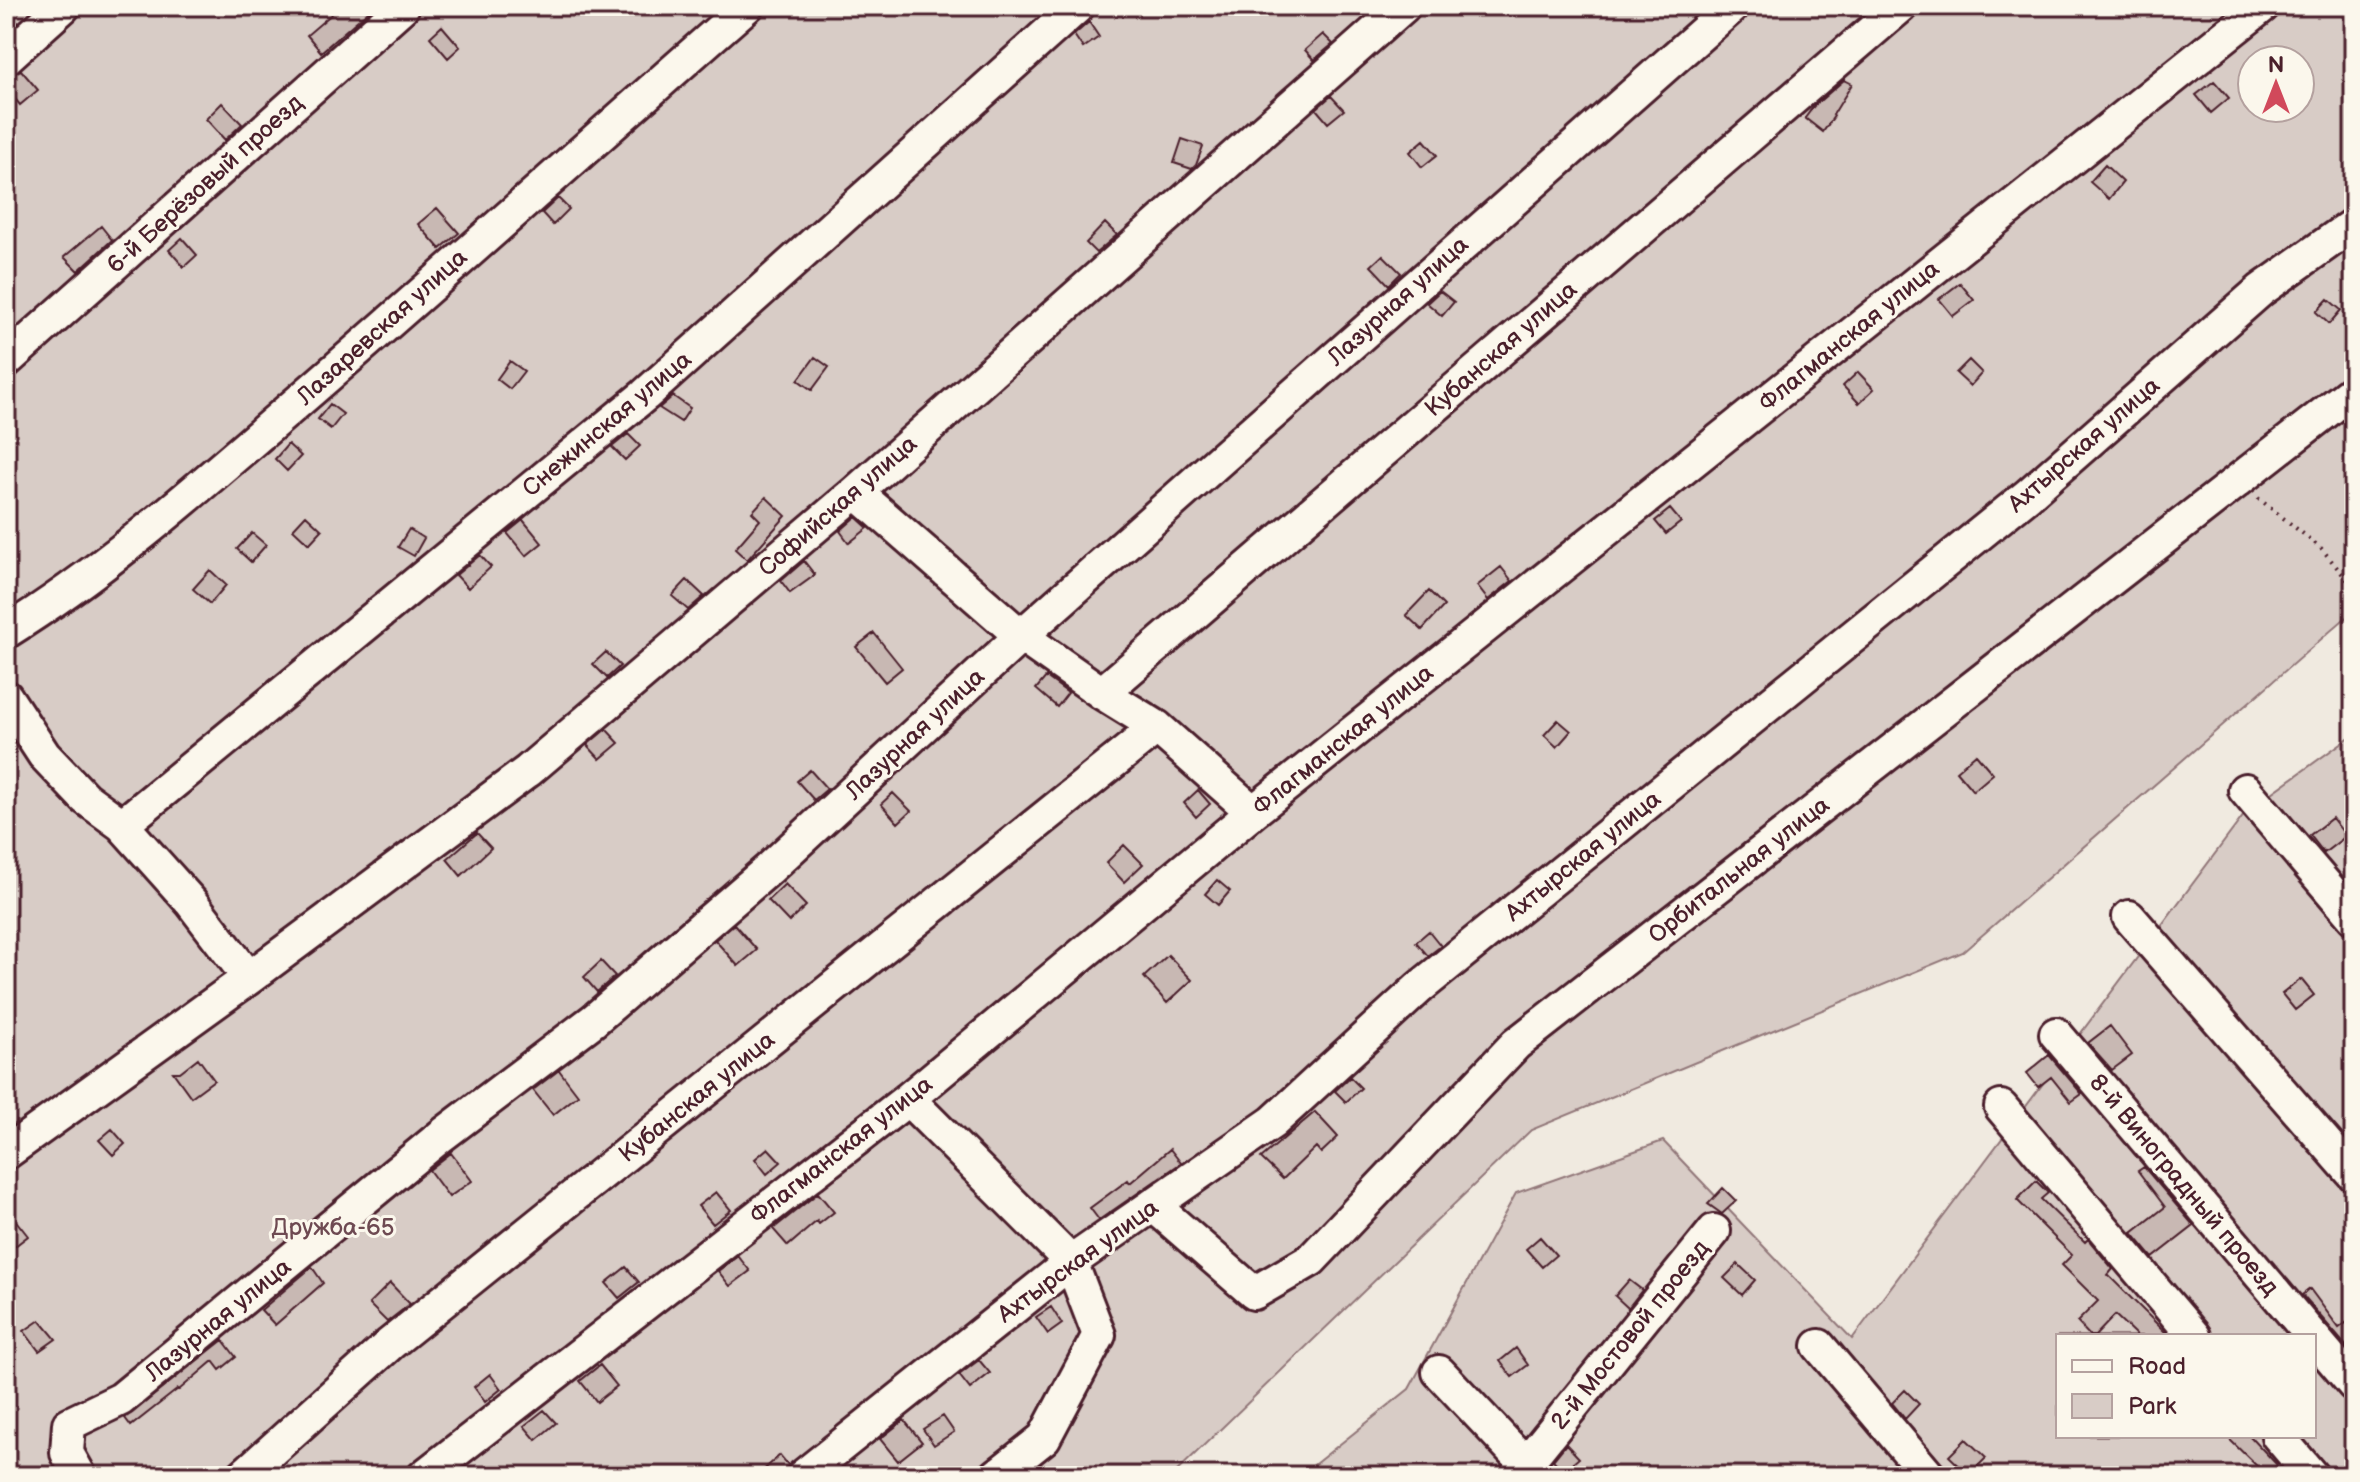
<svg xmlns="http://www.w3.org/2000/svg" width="2360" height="1482" viewBox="0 0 2360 1482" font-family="'Balsamiq Sans',sans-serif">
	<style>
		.green { fill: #d8ccc6; stroke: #917678; stroke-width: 2; fill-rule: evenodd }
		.building { fill: #c8b8b3; stroke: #4a1f2b; stroke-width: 2 }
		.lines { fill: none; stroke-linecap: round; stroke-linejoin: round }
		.minor-casing { stroke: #4a1f2b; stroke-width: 38 }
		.path { stroke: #4a1f2b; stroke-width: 4; stroke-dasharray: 2 6; stroke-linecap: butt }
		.minor { stroke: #fbf7ec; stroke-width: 32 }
		.labels { text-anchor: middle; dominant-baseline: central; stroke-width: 6; stroke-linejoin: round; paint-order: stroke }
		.street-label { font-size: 24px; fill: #4a1f2b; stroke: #fbf7ec }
		.park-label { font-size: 24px; fill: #6e4a52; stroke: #fbf7ec }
	</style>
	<rect width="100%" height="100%" fill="#f0eae0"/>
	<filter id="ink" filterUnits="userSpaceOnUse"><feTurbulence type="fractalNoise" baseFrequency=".0125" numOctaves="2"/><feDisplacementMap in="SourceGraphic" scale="16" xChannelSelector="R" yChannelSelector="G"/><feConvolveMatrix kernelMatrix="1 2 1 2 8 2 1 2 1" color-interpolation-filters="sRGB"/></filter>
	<g filter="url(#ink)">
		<path class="green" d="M6,6H2354V606L2350,614L1963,952L1531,1130L1172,1476H6ZM2252,60H2300V108H2252Z
			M2354,734V1476H1300L1409,1389L1516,1193L1663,1141L1852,1339L2247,811ZM2058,1336H2314V1436H2058Z"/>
		<path class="building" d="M341,6H374L321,52L307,35Z
			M1089,22L1099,37L1083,48L1074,35Z
			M442,26L460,47L448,58L430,37Z
			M1323,34L1333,44L1314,60L1305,50Z
			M21,70L38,90L20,105L6,88V76Z
			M1844,80L1852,84L1833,115L1834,116L1823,132L1805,118L1814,106Z
			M2214,81L2229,98L2211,113L2196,95Z
			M1331,96L1344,110L1328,123L1316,109Z
			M222,103L242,124L225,140L206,119Z
			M1182,139L1203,146L1196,165L1192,169L1174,163Z
			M1424,140L1437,155L1422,167L1410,152Z
			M2105,165L2123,182L2109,199L2090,182Z
			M558,198L569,209L553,225L542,213Z
			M437,208L459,233L440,249L418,224Z
			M1105,223L1117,235L1096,253L1086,243Z
			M101,226L112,240L78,271L64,257Z
			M182,238L197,255L184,267L169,250Z
			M1383,255L1401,273L1389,285L1371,266Z
			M1960,283L1974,300L1953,316L1939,299Z
			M1440,291L1454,302L1442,316L1427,303Z
			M2328,299L2341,310L2329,324L2316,312Z
			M815,357L829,367L812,390L798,380Z
			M1969,360L1982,373L1970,386L1956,373Z
			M510,361L524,371L510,389L497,379Z
			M1858,372L1874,389L1859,403L1843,386Z
			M673,396L690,408L681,422L659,408Z
			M330,404L343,414L331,429L318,419Z
			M628,434L640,446L625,460L612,447Z
			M288,444L301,456L287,471L275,459Z
			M766,497L786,516L747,560L735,549L760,520L752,512Z
			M1670,509L1681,522L1666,534L1655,521Z
			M306,515L322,530L309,544L293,529Z
			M856,517L868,528L849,543L840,531Z
			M523,520L542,543L526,556L507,533Z
			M409,529L424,538L414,556L398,547Z
			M252,533L266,545L251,562L237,549Z
			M480,555L491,567L468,588L456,575Z
			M804,561L815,575L790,593L781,581Z
			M1501,567L1512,581L1488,600L1477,586Z
			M210,570L226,585L210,604L193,589Z
			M687,580L704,596L688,610L672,596Z
			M1429,591L1444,606L1422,630L1406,615Z
			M874,633L902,668L885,682L856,647Z
			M606,652L620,666L607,678L593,664Z
			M1046,677L1068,693L1057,707L1036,689Z
			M1558,720L1571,731L1557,747L1544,735Z
			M606,729L619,743L600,759L587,745Z
			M1976,754L1993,774L1973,791L1956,771Z
			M810,770L827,789L814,800L797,781Z
			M1198,790L1210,804L1196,817L1184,803Z
			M893,793L911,811L898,823L881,804Z
			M2332,818L2346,836L2324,853L2310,835Z
			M477,833L491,848L461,876L447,859Z
			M1124,845L1143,864L1124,882L1106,863Z
			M1217,880L1230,891L1218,905L1205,894Z
			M785,884L806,906L789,922L768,900Z
			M734,924L757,950L738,966L715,940Z
			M1429,931L1441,946L1428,956L1416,942Z
			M1168,955L1192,980L1167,1003L1144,977Z
			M601,961L615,976L597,992L584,977Z
			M2301,979L2314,995L2295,1010L2282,994Z
			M2110,1026L2132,1055L2112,1070L2088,1043Z
			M2049,1055L2082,1094L2071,1102L2051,1077L2038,1087L2027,1073Z
			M198,1058L214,1080L191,1097L173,1072H180Z
			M559,1070L578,1095L553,1115L533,1090Z
			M1350,1077L1361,1088L1346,1102L1335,1091Z
			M1315,1112L1338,1137L1321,1153L1316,1147L1283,1179L1261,1158Z
			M112,1129L125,1144L113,1155L99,1140Z
			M768,1148L781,1162L767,1174L755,1159Z
			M1170,1149L1181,1163L1099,1220L1090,1208L1128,1180L1130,1183Z
			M451,1153L472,1181L449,1197L429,1170Z
			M2144,1167L2194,1226L2153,1258L2132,1233L2165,1207L2138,1171Z
			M2036,1181L2048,1193L2041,1199L2085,1242L2088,1239L2113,1269L2108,1275L2169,1336H2137L2115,1315L2095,1336H2090L2077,1322L2098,1301L2062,1265L2072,1255L2017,1200Z
			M1723,1188L1736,1201L1722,1214L1708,1204Z
			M716,1192L731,1210L713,1224L698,1206Z
			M818,1193L834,1212L819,1224L817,1221L788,1246L773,1229Z
			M6,1208L28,1236L6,1253Z
			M1540,1237L1556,1255L1542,1267L1526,1249Z
			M738,1256L750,1271L730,1286L718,1271Z
			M1738,1264L1755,1280L1742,1295L1724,1278Z
			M312,1267L323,1283L275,1325L261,1310Z
			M626,1267L639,1282L619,1298L606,1283Z
			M1629,1280L1642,1290L1628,1308L1615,1296Z
			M390,1283L410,1304L387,1322L369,1304Z
			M2310,1289L2339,1328L2354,1317V1342L2347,1347L2302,1295Z
			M1051,1307L1062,1324L1048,1334L1036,1317Z
			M40,1320L56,1339L39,1351L24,1331Z
			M223,1340L236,1357L220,1370L213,1361L179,1390L178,1389L131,1426L125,1418Z
			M1516,1348L1528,1365L1512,1377L1500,1361Z
			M979,1360L990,1373L970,1389L959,1375Z
			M600,1365L617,1386L597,1402L580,1381Z
			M490,1374L501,1389L485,1402L474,1387Z
			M1905,1390L1919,1404L1905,1419L1892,1403Z
			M544,1410L556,1423L536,1440L524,1426Z
			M943,1416L954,1432L934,1445L923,1429Z
			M904,1420L922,1442L898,1461L880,1439Z
			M2226,1436H2250L2277,1465L2267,1476Z
			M1966,1439L1986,1458L1969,1475L1949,1456Z
			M1566,1444L1579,1458L1564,1471L1553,1460Z
			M780,1455L788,1465L784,1476H757Z"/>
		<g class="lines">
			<g class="minor-casing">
				<path id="minor" d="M6,58L64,6
					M6,361L403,6
					M856,492L1021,636L1102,693L1157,727L1253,812
					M6,632C109,568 200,486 292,407C445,275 595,139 747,6
					M1102,693L1901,6
					M6,697L44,755L85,798L122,825L191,902L249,978
					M2245,790L2354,918
					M122,825L645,395L1078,6
					M2129,917L2354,1175
					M2056,1034L2312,1336
					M908,1099L1071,1262L1099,1335L1044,1438L996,1476
					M2001,1107L2194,1336
					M6,1153L249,978L528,771L856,492L1404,6
					M1153,1205L1254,1293L1311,1260L1516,1044L2354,390
					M2314,1338L2354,1385
					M1819,1346L1929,1476
					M1439,1372L1537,1476
					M2278,1436L2312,1476
					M80,1476L67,1453L69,1424L121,1399L441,1136L594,1020L769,869L1021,636L1733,6
					M243,1476L390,1344L1157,727
					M424,1476L908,1099L1253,812L2263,6
					M803,1476L1071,1262L1273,1122L1420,987L2028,495L2261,290L2354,224
					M1516,1476L1714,1231"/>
			</g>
			<path class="path" d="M2258,498L2321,548L2354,588"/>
			<use href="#minor" class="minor"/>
		</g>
	</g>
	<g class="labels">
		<g class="street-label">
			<text transform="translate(205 184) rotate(-42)">6-й Берёзовый проезд</text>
			<text transform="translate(1398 301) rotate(-42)">Лазурная улица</text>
			<text transform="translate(382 327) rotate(-42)">Лазаревская улица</text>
			<text transform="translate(1849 336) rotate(-39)">Флагманская улица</text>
			<text transform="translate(1501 349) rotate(-41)">Кубанская улица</text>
			<text transform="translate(607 424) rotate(-40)">Снежинская улица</text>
			<text transform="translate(2084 445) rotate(-41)">Ахтырская улица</text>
			<text transform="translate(838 506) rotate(-41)">Софийская улица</text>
			<text transform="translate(915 734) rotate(-43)">Лазурная улица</text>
			<text transform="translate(1343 740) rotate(-39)">Флагманская улица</text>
			<text transform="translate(1583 856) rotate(-39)">Ахтырская улица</text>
			<text transform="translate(1739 870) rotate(-38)">Орбитальная улица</text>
			<text transform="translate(697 1097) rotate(-39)">Кубанская улица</text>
			<text transform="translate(841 1150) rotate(-38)">Флагманская улица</text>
			<text transform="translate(2184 1185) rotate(50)">8-й Виноградный проезд</text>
			<text transform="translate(1078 1261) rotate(-36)">Ахтырская улица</text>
			<text transform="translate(218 1320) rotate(-39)">Лазурная улица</text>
			<text transform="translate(1630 1335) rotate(-51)">2-й Мостовой проезд</text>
		</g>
		<g class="park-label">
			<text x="333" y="1227">Дружба-65</text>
		</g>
	</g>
	<rect width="2360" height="1482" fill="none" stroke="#fbf7ec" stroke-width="32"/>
	<rect x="16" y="16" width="2328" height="1450" fill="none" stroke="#4a1f2b" stroke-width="3" filter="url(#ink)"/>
	<rect x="2056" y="1334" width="260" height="104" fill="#fbf7ec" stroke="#b4a19f" stroke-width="2"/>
	<rect x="2072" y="1360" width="40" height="12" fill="#fbf7ec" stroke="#b4a19f" stroke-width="2"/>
	<text x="2128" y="1374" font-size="24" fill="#4a1f2b">Road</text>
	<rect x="2072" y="1394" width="40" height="24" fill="#d8ccc6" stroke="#b4a19f" stroke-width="2"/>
	<text x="2128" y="1414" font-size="24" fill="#4a1f2b">Park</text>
	<g transform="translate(2276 84)"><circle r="38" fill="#fbf7ec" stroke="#b4a19f" stroke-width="2"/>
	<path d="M0-6L14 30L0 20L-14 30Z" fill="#d1495b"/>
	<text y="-12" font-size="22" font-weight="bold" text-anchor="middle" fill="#4a1f2b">N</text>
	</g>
</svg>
